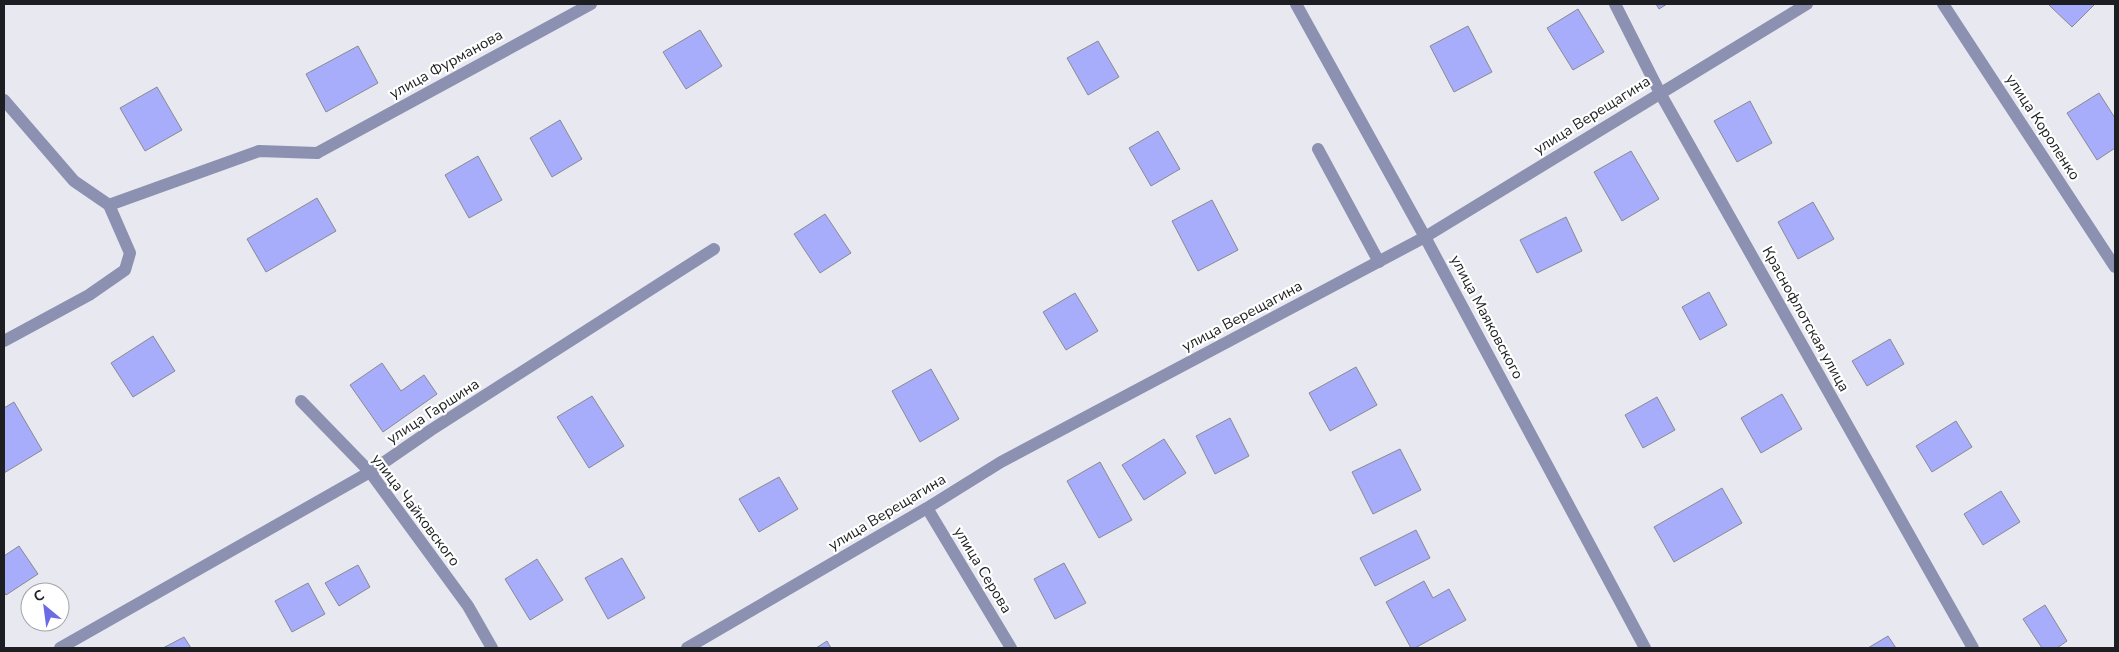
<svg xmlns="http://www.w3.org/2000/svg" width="2119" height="652" viewBox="0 0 2119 652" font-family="'Nunito Sans',sans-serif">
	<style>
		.building { fill: #a7adfa; stroke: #898a91 }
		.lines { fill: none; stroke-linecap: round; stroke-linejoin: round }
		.service { stroke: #8c90b1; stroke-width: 12 }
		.minor { stroke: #8c90b1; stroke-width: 12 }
		.labels { text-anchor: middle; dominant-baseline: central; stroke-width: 4.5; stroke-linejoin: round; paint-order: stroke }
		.street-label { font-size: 15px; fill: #1d1e21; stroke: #fff }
	</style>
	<rect width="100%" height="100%" fill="#e7e8f0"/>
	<path class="building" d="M1656,4H1667L1659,9Z
		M2048,4H2095L2072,27Z
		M1578,9L1604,52L1573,70L1547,28Z
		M1468,26L1492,72L1454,92L1430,46Z
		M700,30L722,66L686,89L663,52Z
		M1098,41L1119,77L1088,95L1067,58Z
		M358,46L378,83L326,112L306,74Z
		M157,87L182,130L145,151L120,108Z
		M2099,93L2115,118V148L2097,160L2067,113Z
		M1750,101L1772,143L1737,162L1714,121Z
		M560,120L582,159L552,177L530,138Z
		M1158,131L1180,169L1151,186L1129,148Z
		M1631,151L1659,199L1622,221L1594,172Z
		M478,156L502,200L469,218L445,175Z
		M317,198L336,231L266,272L247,239Z
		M1212,200L1238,250L1198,271L1172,221Z
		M1813,202L1834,239L1798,259L1778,222Z
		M825,214L851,253L820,273L794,234Z
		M1566,217L1582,251L1537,273L1520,240Z
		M1709,292L1727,325L1700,340L1682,307Z
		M1075,293L1098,331L1066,350L1043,312Z
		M153,336L175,371L133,397L111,363Z
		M1890,339L1904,364L1867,386L1852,361Z
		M382,363L401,391L424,375L437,394L383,432L350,385Z
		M1356,367L1377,405L1330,431L1309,393Z
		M931,369L959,419L920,442L892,391Z
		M1782,394L1802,429L1761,453L1741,418Z
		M592,396L624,446L589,468L557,417Z
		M1657,397L1675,430L1643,448L1625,415Z
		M14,402L42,450L4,473V408Z
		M1230,418L1249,456L1215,474L1196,436Z
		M1956,421L1972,447L1932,472L1916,446Z
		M1164,439L1186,473L1144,500L1122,465Z
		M1400,449L1421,490L1373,514L1352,472Z
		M1100,462L1132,520L1099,538L1067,481Z
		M779,477L798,509L759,532L739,499Z
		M1722,488L1742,523L1674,562L1654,527Z
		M2001,491L2020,522L1983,545L1964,514Z
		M1416,530L1430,558L1375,586L1360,558Z
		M19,546L38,574L6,595L4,592V556Z
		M622,558L645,598L608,619L585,578Z
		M537,559L563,600L530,620L505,579Z
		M1064,563L1086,603L1055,619L1034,579Z
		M358,565L370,587L339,606L325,583Z
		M1424,581L1433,598L1449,589L1466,620L1415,648H1411L1386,602Z
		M308,583L325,614L292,632L275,601Z
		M2045,605L2067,641L2057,648H2042L2023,619Z
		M1888,636L1896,648H1868Z
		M184,637L191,648H163Z
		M827,641L831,648H816Z"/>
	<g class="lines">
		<path class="service" d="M4,100L74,181L109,205L259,151L317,153
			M1318,149L1379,262
			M4,341L89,295L125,270L130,253L109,205
			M60,648L370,472L431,430L714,249"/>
		<path class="minor" d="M1296,4L1425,237L1645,648
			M1615,4L1660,93L1973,648
			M1943,4L2115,267
			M317,153L591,4
			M301,401L370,472L468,606L492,648
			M927,508L1011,648
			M687,648L927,508L1001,462L1425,237L1807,4"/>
	</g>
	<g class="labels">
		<g class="street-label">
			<text transform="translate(446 64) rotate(-29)">улица Фурманова</text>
			<text transform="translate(1592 115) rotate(-32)">улица Верещагина</text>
			<text transform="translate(2043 127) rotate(57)">улица Короленко</text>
			<text transform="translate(1242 316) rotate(-28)">улица Верещагина</text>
			<text transform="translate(1487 317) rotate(62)">улица Маяковского</text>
			<text transform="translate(1806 319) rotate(61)">Краснофлотская улица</text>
			<text transform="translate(433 411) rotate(-33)">улица Гаршина</text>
			<text transform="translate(416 510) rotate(53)">улица Чайковского</text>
			<text transform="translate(887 512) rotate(-31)">улица Верещагина</text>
			<text transform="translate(983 570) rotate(59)">улица Серова</text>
		</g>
	</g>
	<rect width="2119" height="652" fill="none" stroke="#1d1e21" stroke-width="10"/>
	<g transform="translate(45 607) rotate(331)"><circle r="24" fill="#ffffff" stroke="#a5a5a6"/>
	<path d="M0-4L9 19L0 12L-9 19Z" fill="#6c6ae4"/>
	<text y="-8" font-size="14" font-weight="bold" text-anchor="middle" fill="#1d1e21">С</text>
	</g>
</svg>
